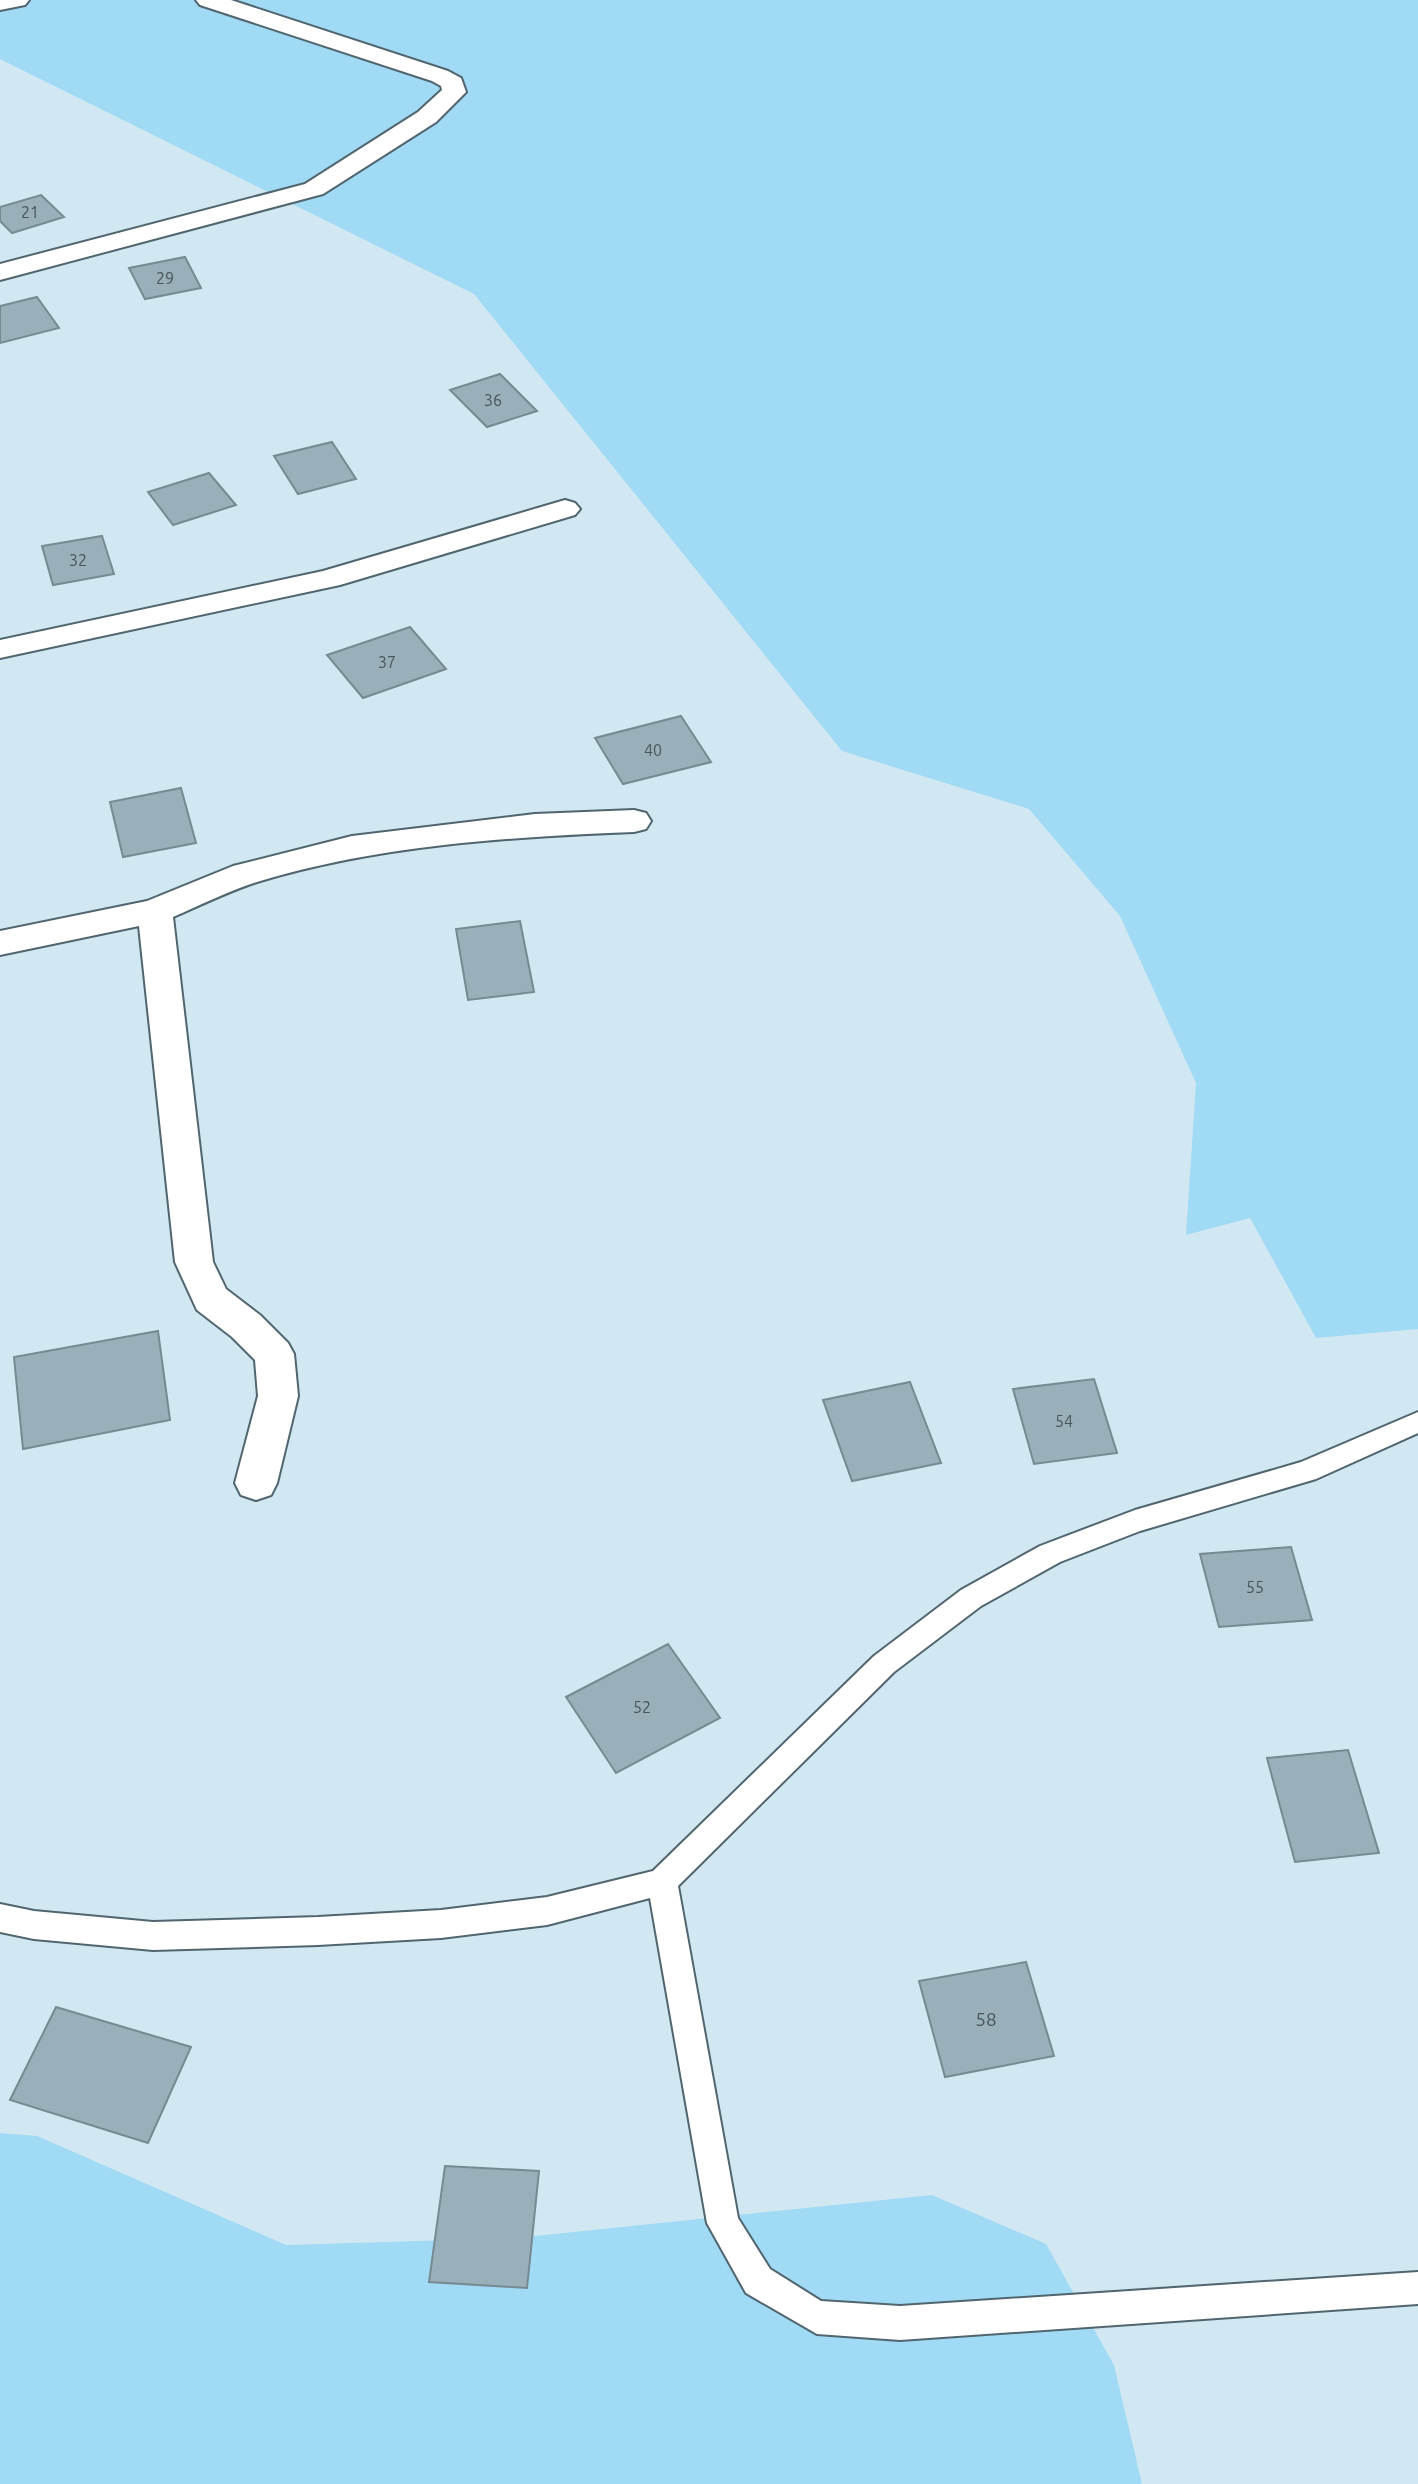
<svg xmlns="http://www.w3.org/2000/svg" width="1418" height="2484" viewBox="0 0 1418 2484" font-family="Ubuntu,sans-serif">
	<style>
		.green { fill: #a0daf4 }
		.building { fill: #99afb9; stroke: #758a93; stroke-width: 2 }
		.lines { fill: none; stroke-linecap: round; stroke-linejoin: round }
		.lane-casing { stroke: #50656e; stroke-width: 4 }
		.street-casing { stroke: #50656e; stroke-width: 4 }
		.lane { fill: #fff; fill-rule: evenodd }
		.street { fill: #fff; fill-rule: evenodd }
		.labels { text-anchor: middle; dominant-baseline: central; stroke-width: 5; stroke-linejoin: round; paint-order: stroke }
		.number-label { font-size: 16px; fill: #49555a }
		.near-number-label { font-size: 19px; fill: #49555a }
	</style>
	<rect width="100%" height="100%" fill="#d1e8f2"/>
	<path class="green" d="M0,0H1418V1329L1316,1338L1250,1218L1186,1235L1196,1083L1120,916L1029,809L842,751L474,294L0,59Z
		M0,2133L37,2136L286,2245L516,2238L932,2195L1046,2244L1114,2365L1142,2484H0Z"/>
	<path class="building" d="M41,195L64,217L12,233L0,221V207Z
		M185,257L201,288L145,299L129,268Z
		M37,297L59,328L0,343V306Z
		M500,374L537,411L487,427L450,390Z
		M332,442L356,479L298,494L274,456Z
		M209,473L236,505L173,525L148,492Z
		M102,536L114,574L53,585L42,546Z
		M410,627L446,669L363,698L327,655Z
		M681,716L711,762L623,784L595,738Z
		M181,788L196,843L123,857L110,802Z
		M520,921L534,992L468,1000L456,929Z
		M158,1331L170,1420L23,1449L14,1357Z
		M1094,1379L1117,1453L1034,1464L1013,1389Z
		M910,1382L941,1463L852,1481L823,1400Z
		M1291,1547L1312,1620L1219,1627L1200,1554Z
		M668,1644L720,1718L616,1773L566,1697Z
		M1348,1750L1379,1853L1295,1862L1267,1758Z
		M1026,1962L1054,2056L945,2077L919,1981Z
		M56,2007L191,2047L148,2143L10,2100Z
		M445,2166L539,2171L527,2288L429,2282Z"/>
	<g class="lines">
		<g class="lane-casing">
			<path id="lane" d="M1418,1412V1433L1316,1479L1140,1531L1060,1562L981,1606L894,1672L678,1886L738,2218L770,2269L821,2301L900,2306L1418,2272V2304L900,2340L817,2334L746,2293L707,2223L650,1898L547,1925L441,1938L318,1945L153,1950L34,1939L0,1932V1904L34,1911L153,1922L318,1917L441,1910L547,1897L653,1871L874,1656L961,1590L1040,1546L1135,1510L1301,1462Z"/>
		</g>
		<g class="street-casing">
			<path id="street" d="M0,0H29L25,5L0,10Z
				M196,0H231L448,71L461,78L466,92L436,122L323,194L0,280V264L305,184L418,112L442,90L441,86L432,81L200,5Z
				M565,500L575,503L580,509L575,515L340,585L0,658V640L323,571Z
				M634,810L646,813L651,821L646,829L634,832C508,837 378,845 257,882C229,891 201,905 173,917L213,1262L226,1289L260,1315L288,1343L294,1354L298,1396L277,1483L271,1495L256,1500L241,1495L235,1483L258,1396L255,1360L232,1337L197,1310L175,1262L139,926L0,955V931L147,901L233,866L352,836L535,814Z"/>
		</g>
		<use href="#lane" class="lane"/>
		<use href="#street" class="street"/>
	</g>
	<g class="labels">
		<g class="number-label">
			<text x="30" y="212">21</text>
			<text x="165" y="278">29</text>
			<text x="493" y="400">36</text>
			<text x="78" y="560">32</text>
			<text x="387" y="662">37</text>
			<text x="653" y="750">40</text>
			<text x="1064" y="1421">54</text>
			<text x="1255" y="1587">55</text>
			<text x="642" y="1707">52</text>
		</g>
		<g class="near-number-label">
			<text x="986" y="2019">58</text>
		</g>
	</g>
</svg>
